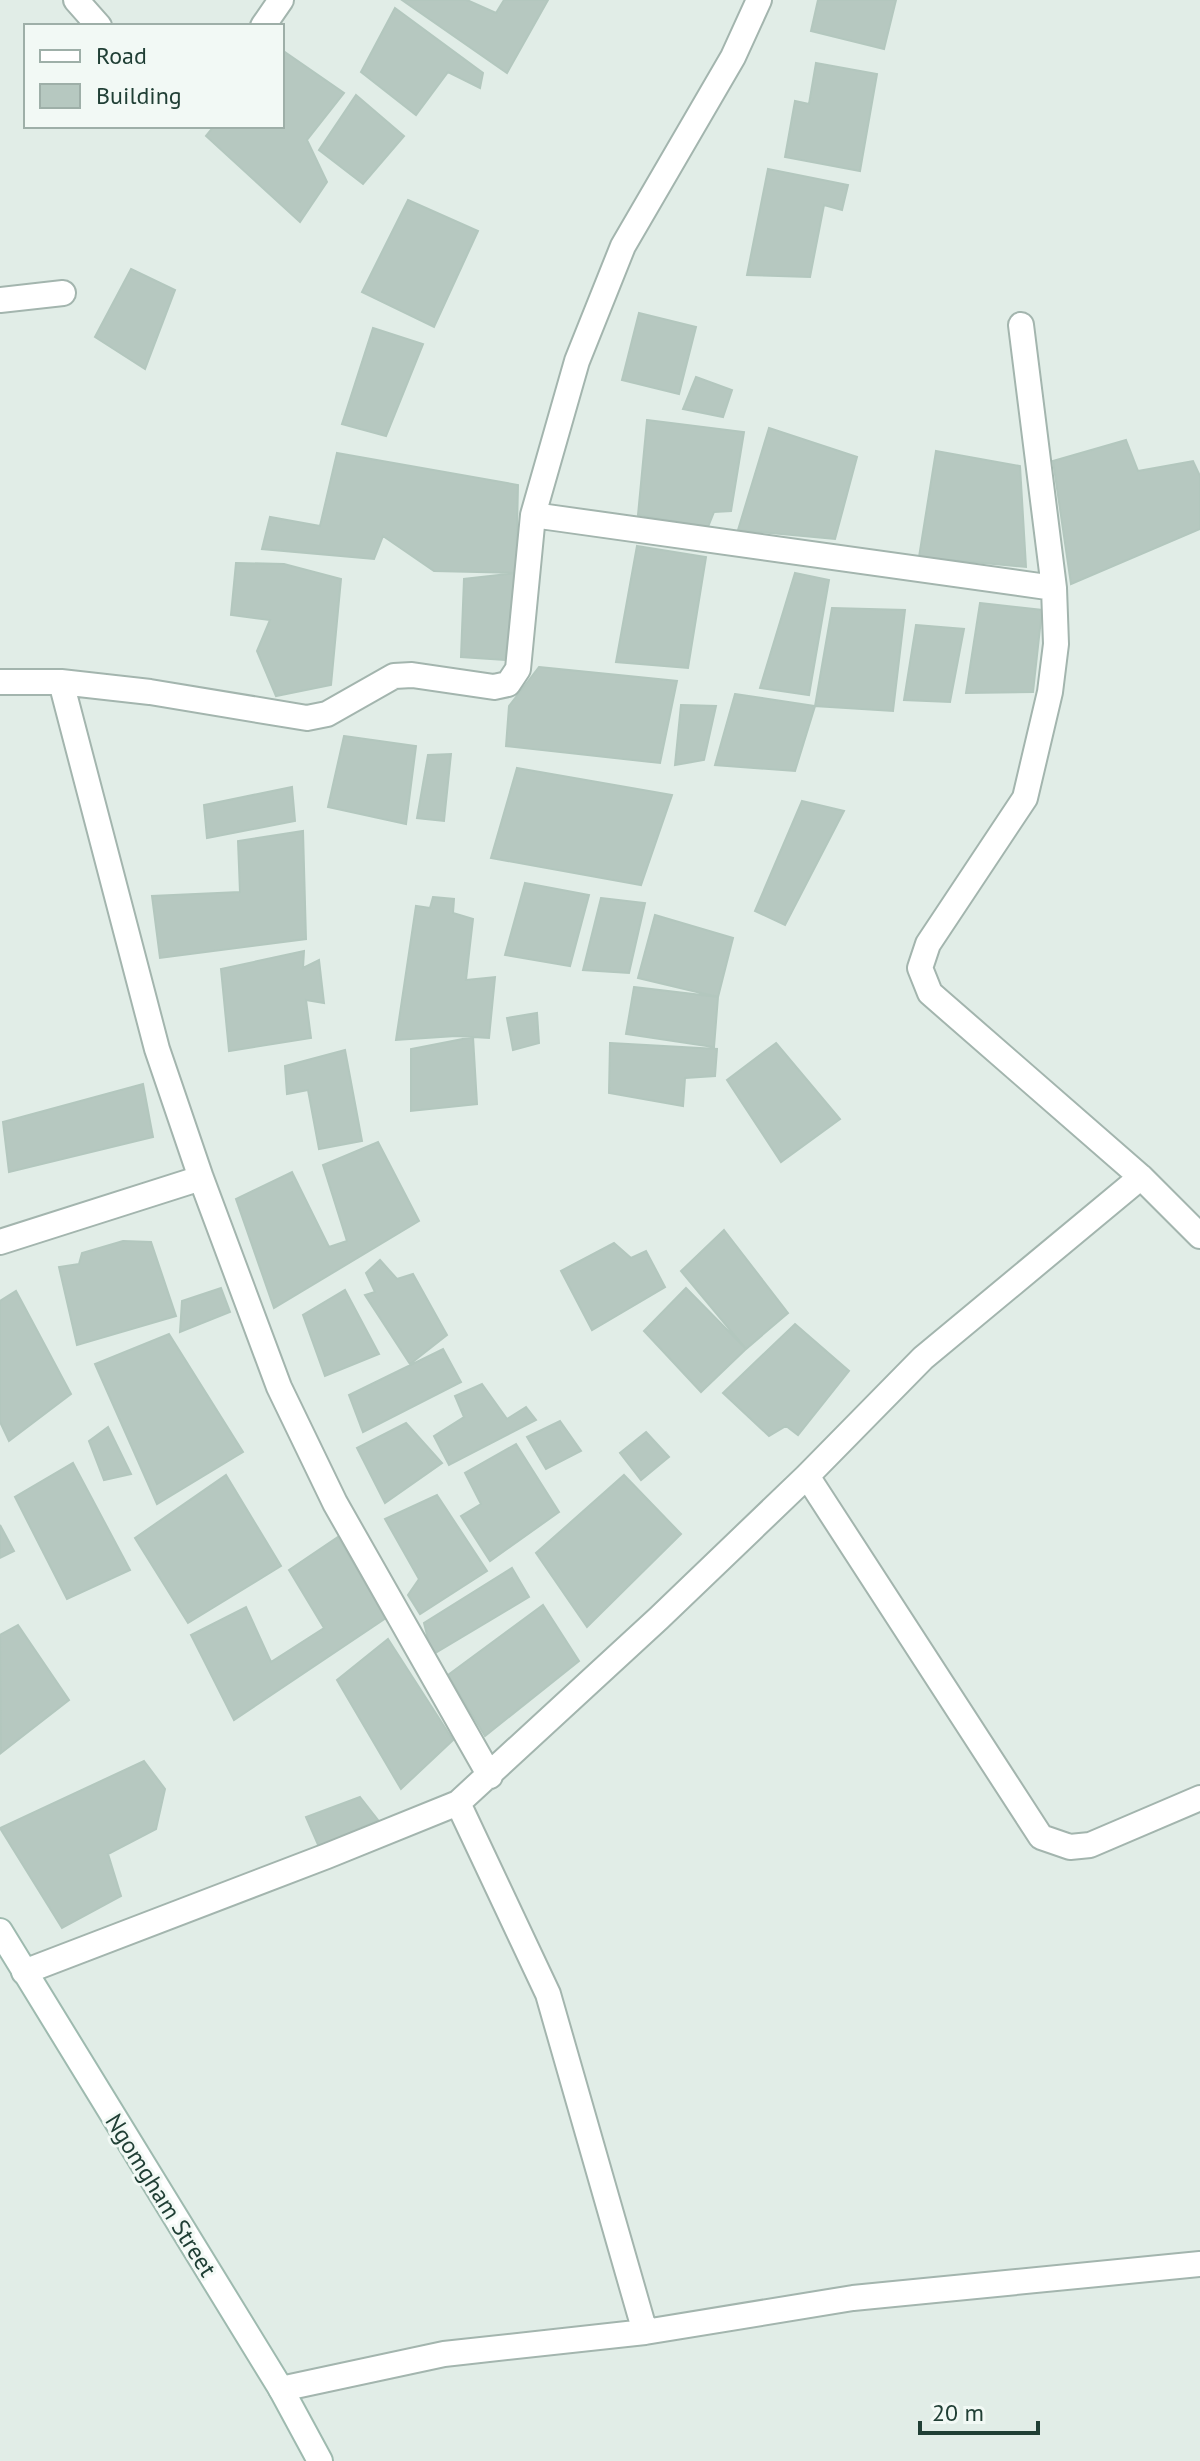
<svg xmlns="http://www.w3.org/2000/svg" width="1200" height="2461" viewBox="0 0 1200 2461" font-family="'PT Sans',sans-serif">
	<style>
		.building { fill: #b6c8c0; stroke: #b3c7be; stroke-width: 2 }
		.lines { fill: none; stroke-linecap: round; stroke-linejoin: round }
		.street-casing { stroke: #a3b5ae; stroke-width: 28 }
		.secondary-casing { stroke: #9ebaaf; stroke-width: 28 }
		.street { stroke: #fff; stroke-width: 24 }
		.secondary { stroke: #fff; stroke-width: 24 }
		.labels { text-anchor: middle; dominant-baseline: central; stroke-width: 6; stroke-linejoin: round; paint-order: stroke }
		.street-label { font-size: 24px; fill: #203f35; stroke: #f2f9f5 }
	</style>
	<rect width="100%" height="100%" fill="#e1ede7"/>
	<path class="building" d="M402,0H467L496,13L504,0H548L507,73Z
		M818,0H896L884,49L811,31Z
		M395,8L483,73L480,88L448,72L416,115L361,72Z
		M282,50L344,93L307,140L327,182L300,222L206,136L214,126H282Z
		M816,63L877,74L860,171L785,157L795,101L809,104Z
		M356,95L404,136L363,184L319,150Z
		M768,169L848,185L842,210L824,205L810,277L747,275Z
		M408,200L478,231L434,327L362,292Z
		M131,269L175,290L145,369L95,337Z
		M639,313L696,327L679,394L622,380Z
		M373,328L423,344L386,436L342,424Z
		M696,377L732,390L723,417L683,409Z
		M647,420L744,432L731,511L714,512L708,527L638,515Z
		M769,428L857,457L835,539L738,530Z
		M1126,440L1138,471L1193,461L1200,476V529L1071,584L1053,461Z
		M936,451L1020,466L1026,567L919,557Z
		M337,453L518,485L516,573L434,571L383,536L374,559L262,549L270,517L320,526Z
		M637,546L706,557L688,668L616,662Z
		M236,563L284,564L341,579L331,685L276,696L257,651L270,620L231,615Z
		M516,573L505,660L461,657L464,579Z
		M795,573L829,580L809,695L760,688Z
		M980,603L1042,610L1033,692L966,693Z
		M832,608L905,610L893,711L815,706Z
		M916,625L964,629L950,702L904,700Z
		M539,667L677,681L660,763L506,746L509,706Z
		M735,694L815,706L795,771L715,765Z
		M681,705L716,706L704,760L675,765Z
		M344,736L416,746L406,824L328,807Z
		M451,754L444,821L417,818L428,755Z
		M517,768L672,795L641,885L491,858Z
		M292,787L295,821L207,838L204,805Z
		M802,801L844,811L785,925L755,911Z
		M303,831L306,939L160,958L152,896L240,892L238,841Z
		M525,883L589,895L570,966L505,955Z
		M433,897L454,899L453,913L473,919L466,980L495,977L489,1038L456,1036L396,1040L416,906L430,908Z
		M601,898L645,903L629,973L583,970Z
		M655,915L733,938L718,997L638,978Z
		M304,951L303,968L319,960L324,1003L306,1000L311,1038L229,1051L221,969Z
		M634,987L718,997L714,1047L626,1034Z
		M537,1013L539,1043L513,1050L507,1018Z
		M473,1037L477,1104L411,1111V1049Z
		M610,1043L717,1049L715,1076L685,1078L683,1106L609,1093Z
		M776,1043L840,1119L781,1162L727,1080Z
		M345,1050L362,1141L319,1149L308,1090L287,1094L285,1066Z
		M143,1084L153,1137L9,1172L3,1122Z
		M378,1142L419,1221L274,1308L236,1199L292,1172L329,1247L347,1241L323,1165Z
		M724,1230L788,1313L746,1349L681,1271Z
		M123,1241L151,1242L176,1316L77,1345L59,1267L79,1264L82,1253Z
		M614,1243L631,1258L646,1251L665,1287L592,1330L561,1271Z
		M380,1260L397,1279L413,1274L447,1335L410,1364L365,1295L375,1292L366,1273Z
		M221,1288L230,1312L180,1332L182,1301Z
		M686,1288L746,1349L701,1392L644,1331Z
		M345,1290L379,1354L325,1376L303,1315Z
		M16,1291L71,1394L9,1441L0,1422V1301Z
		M795,1324L849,1371L798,1435L786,1426L769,1436L723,1393Z
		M169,1334L243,1452L157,1504L95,1364Z
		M443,1349L461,1382L363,1432L349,1395Z
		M482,1384L507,1419L526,1407L536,1420L449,1465L434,1436L464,1417L455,1396Z
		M560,1421L581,1451L546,1469L527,1437Z
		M406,1423L442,1463L385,1503L357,1448Z
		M108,1427L131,1474L104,1480L89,1441Z
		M646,1432L669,1457L641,1480L620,1453Z
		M516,1444L559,1512L490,1561L461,1516L481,1504L465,1473Z
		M73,1463L130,1570L67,1599L15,1497Z
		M226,1475L281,1566L188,1623L135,1538Z
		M624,1475L681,1534L587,1627L536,1553Z
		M437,1495L487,1571L420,1614L408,1595L419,1579L385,1519Z
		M0,1525L14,1551L0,1558Z
		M338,1537L386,1618L234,1720L191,1635L246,1607L271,1662L324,1628L289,1570Z
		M512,1568L529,1597L432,1655L424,1623Z
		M543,1605L579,1661L485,1736L448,1675Z
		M18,1625L69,1700L1,1753L0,1635Z
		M388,1639L453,1740L401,1789L337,1680Z
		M144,1761L165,1789L156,1829L108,1854L121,1896L62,1928L0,1828Z
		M360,1797L378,1820L319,1847L306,1817Z"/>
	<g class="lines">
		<g class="street-casing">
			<path id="street" d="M76,0L99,26
				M263,26L281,0
				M0,300L63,293
				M1021,325L1054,588L1056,644L1050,692L1025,798L928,944L920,968L930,993L1141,1177L1200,1236
				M533,515L1054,588
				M0,682H61L150,692L307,718L327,714L394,676L412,675L494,687L508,684L518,669L533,515L577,361L623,246L733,57L759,0
				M61,682L157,1049L201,1178L279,1387L335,1503L490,1776
				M0,1242L201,1178
				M807,1476L1041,1837L1070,1847L1090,1845L1200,1798
				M24,1972L327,1856L458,1803L659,1618L807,1476L923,1358L1141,1177
				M645,2332L853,2298L1200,2264
				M281,2389L444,2354L645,2332L548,1994L458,1803"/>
		</g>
		<g class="secondary-casing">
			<path id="secondary" d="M0,1931L281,2389L320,2461"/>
		</g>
		<use href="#street" class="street"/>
		<use href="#secondary" class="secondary"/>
	</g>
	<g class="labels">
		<g class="street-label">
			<text transform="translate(161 2195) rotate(58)">Ngomgham Street</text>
		</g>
	</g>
	<rect x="24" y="24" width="260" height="104" fill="#f2f9f5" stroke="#9eafa8" stroke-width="2"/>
	<rect x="40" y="50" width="40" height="12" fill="#ffffff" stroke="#9eafa8" stroke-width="2"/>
	<text x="96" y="64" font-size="24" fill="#203f35">Road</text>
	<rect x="40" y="84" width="40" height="24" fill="#b6c8c0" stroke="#9eafa8" stroke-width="2"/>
	<text x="96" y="104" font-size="24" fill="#203f35">Building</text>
	<path d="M920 2421v12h118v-12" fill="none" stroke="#203f35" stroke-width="4"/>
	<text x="932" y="2421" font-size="24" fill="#203f35" stroke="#f2f9f5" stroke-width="6" paint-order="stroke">20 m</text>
</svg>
